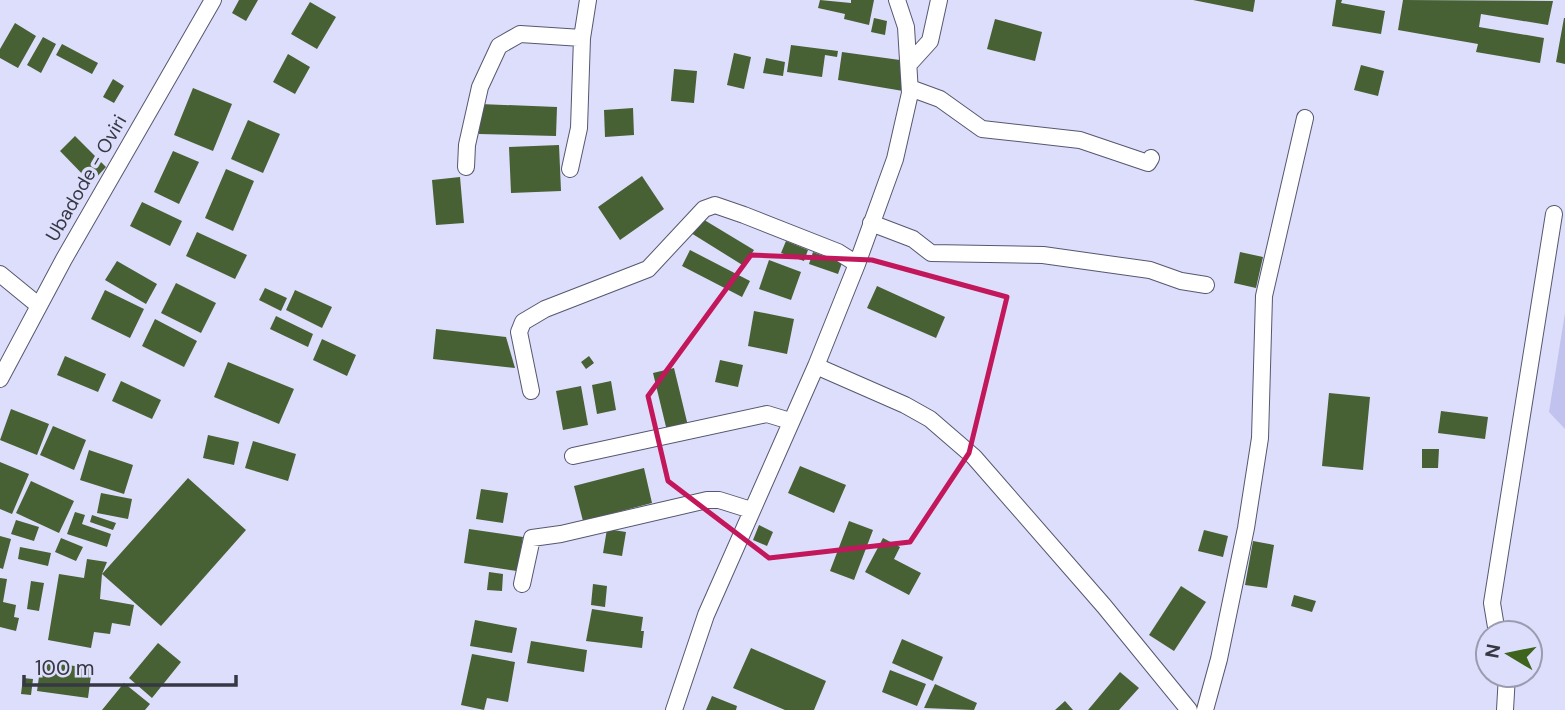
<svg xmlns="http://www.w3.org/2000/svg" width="1565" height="710" viewBox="0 0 1565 710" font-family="'DM Sans',sans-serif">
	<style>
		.green { fill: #c1c2ed }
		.building { fill: #476034 }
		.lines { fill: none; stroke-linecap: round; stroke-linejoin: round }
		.minor-casing { stroke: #565770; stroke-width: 18 }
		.minor { stroke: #fff; stroke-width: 16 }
		.marked { fill: none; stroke: #c2185b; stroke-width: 5; stroke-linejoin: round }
		.labels { text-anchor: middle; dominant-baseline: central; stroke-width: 7; stroke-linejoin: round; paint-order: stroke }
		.street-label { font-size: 19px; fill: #373843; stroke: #dddefb }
	</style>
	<rect width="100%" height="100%" fill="#dddefb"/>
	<path class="green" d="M1565,313V429L1549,412Z"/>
	<path class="building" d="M239,0H258L246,21L232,13Z
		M820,0L851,3V0H874L869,25L844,19L845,14L818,8Z
		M1193,0H1255L1253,12Z
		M1336,0H1342L1341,3L1385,11L1381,34L1332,26Z
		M1403,0L1553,1L1548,25L1481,14L1479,27L1544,38L1540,63L1476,52L1478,44L1398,30Z
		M310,2L336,17L317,49L291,34Z
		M874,18L887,21L885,35L871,32Z
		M1564,18H1565V64L1556,62Z
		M995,19L1042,32L1035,61L987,49Z
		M15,23L36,36L18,68L0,58V49Z
		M43,37L56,44L41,73L27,65Z
		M62,44L98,63L92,74L56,55Z
		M791,45L838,51L837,57L825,55L822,77L787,72Z
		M842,52L907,61L903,91L838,80Z
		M734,53L751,57L744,89L727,85Z
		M288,54L310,67L295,94L273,82Z
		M766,58L785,62L783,76L763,73Z
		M1361,65L1384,71L1378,96L1354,90Z
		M674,69L697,71L694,103L671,101Z
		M113,79L124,86L114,103L103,97Z
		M193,88L232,104L213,151L174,135Z
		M480,104L557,107L556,136L479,134Z
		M633,108L634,135L605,137L604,110Z
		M248,120L280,134L263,173L231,159Z
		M75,136L106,167L91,183L60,151Z
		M559,145L561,191L511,193L509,147Z
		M173,151L199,162L179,204L154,192Z
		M226,169L254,181L233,231L205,218Z
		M642,176L664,209L620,240L598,207Z
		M460,177L464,223L436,225L432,180Z
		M142,202L182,221L170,246L130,226Z
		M701,218L754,250L744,266L691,233Z
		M197,232L247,255L235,279L186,256Z
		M786,241L808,250L804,261L781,253Z
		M690,250L750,281L742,297L682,266Z
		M813,252L842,263L838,274L809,264Z
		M1240,252L1263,257L1256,288L1234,283Z
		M769,260L801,272L791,300L759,289Z
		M117,261L157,284L146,304L105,280Z
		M176,283L216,303L201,333L161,313Z
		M877,286L945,317L936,338L867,308Z
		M265,288L287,298L281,311L259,300Z
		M105,290L144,309L130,338L91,319Z
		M295,290L332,307L322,328L286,310Z
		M754,311L794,319L787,354L748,346Z
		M276,316L313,334L308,347L270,329Z
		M155,319L197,341L184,367L142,346Z
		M436,329L506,337L515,368L433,359Z
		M322,339L356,355L347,376L313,360Z
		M65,356L106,374L98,392L57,375Z
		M589,356L594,363L586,369L581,362Z
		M720,360L743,365L738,387L715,382Z
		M228,362L294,389L279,424L214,397Z
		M674,368L688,426L667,431L653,373Z
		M121,381L161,400L152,419L112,401Z
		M611,381L616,410L597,414L592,385Z
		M581,386L588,425L563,430L556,391Z
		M1329,393L1370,397L1363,470L1322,466Z
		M11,409L49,424L37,455L0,440Z
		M1441,411L1488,417L1485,439L1438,433Z
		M53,426L86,440L74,470L40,455Z
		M208,435L239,442L234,465L203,458Z
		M253,441L296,454L288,481L245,468Z
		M1422,449H1439L1438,468H1422Z
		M89,450L133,465L124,494L80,480Z
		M0,462L29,474L12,514L0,509Z
		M800,466L846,485L834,513L788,493Z
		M644,468L652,503L583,521L574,486Z
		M188,478L246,530L161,626L102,574Z
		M31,481L74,501L59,533L16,513Z
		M481,489L508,493L503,523L476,519Z
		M101,493L132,499L128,519L97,513Z
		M75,512L85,515L82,524L111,534L107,547L67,534Z
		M92,515L116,523L113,530L90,522Z
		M16,520L39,527L34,541L11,534Z
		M849,521L873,530L854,580L830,571Z
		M759,525L773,532L767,546L753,540Z
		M469,529L523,537L517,571L464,563Z
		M607,529L626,532L622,556L603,553Z
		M1204,530L1228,536L1223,557L1198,551Z
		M0,536L11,539L3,569L0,568Z
		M61,538L83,547L76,561L55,552Z
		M883,538L900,547L894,559L921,573L909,595L865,572Z
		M1253,541L1274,545L1267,588L1245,585Z
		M20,547L51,553L48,566L18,559Z
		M87,559L107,562L102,574L100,599L134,605L130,626L112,623L110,634L94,632L91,648L48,640L59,574L84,578Z
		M489,572L503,574L502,591L487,590Z
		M0,578L7,579L3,602L16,605L14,617L19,618L16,631L0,627Z
		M31,581L44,583L39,611L27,609Z
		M593,584L607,586L605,607L591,605Z
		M1181,586L1206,602L1174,651L1149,635Z
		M1294,595L1316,601L1312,612L1291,606Z
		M592,609L643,617L641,631H644L642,648L586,641Z
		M475,620L517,628L512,653L470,646Z
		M902,639L943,657L933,681L892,663Z
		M531,641L587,650L584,672L527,663Z
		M158,643L181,662L152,698L129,678Z
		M751,648L826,681L814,710H785L733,688Z
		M472,654L515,662L508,702L487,698L484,710L461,705Z
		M41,662L92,668L88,698L37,691Z
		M890,670L926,684L917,706L882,692Z
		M1120,672L1139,688L1119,710H1088Z
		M23,678L33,679L31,695L21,694Z
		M124,683L150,704L145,710H102Z
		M935,684L977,703L974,710L924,708Z
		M712,696L737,706L736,710H706Z
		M1065,701L1073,710H1055Z"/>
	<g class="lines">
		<g class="minor-casing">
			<path id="minor" d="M910,63L930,41L939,0
				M910,88L940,99L982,129L1080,140L1148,163L1151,158
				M466,167L467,145L480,87L499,46L520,34L582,38
				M570,169L579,128L582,38L588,0
				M871,223L913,239L931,253L1043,255L1150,270L1181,281L1206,285
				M0,274L38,305
				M816,366L905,405L930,419L974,457L1104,606L1189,710
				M0,379L64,259L213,0
				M531,391L519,332L523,322L545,309L648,269L704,209L715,205L744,215L838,252L857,264
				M573,456L767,414L790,421
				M522,584L532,538L561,534L707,500H719L751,510
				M1497,633L1492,603L1554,214
				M674,710L706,615L816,366L857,264L895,159L910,93L906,27L897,0
				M1205,710L1219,659L1246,528L1260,438L1264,296L1305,118
				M1505,710L1507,675"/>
		</g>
		<use href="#minor" class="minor"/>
	</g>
	<path class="marked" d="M751,255L872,260L1007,297L969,453L910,542L769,558L668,481L648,396Z"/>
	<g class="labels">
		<g class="street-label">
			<text transform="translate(86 178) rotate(-60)">Ubadode - Oviri</text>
		</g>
	</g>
	<g transform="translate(1509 654) rotate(280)"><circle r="33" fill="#dddefb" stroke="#9b9cb1" stroke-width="2"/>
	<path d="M0-5L12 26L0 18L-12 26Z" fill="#3e631c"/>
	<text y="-10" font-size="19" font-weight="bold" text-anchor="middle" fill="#373843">N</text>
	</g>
	<path d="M24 675v10h212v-10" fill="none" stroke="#373843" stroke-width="3.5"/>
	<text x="35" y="675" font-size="21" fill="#373843" stroke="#dddefb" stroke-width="5" paint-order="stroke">100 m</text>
</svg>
